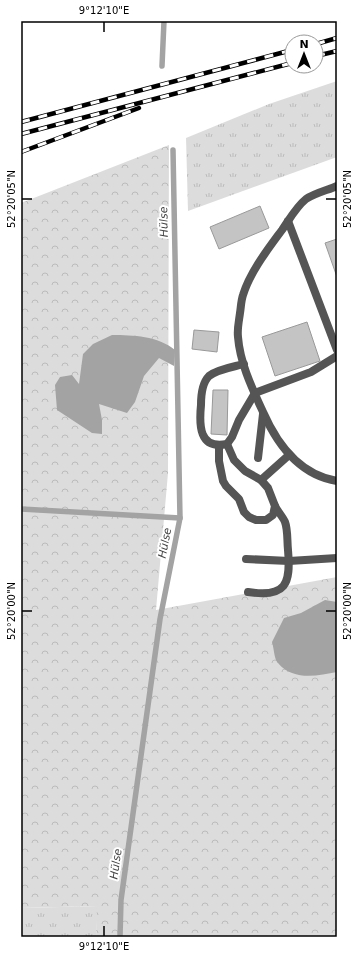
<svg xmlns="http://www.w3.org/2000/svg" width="358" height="958" viewBox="0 0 358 958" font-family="'DejaVu Sans',sans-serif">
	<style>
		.grass { fill: url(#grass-tufts) }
		.forest { fill: url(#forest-crowns) }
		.water { fill: #a3a3a3 }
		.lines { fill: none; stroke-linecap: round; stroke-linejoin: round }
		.stream { stroke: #a3a3a3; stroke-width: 5.5 }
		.building { fill: #c4c4c4; stroke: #999 }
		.service { stroke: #555; stroke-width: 8 }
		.rail-casing { stroke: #000; stroke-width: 4.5 }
		.rail { stroke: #fff; stroke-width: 3; stroke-dasharray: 9; stroke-linecap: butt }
		.ticks { fill: none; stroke: #000; stroke-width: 1.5 }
		.labels { text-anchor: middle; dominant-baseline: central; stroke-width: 4; stroke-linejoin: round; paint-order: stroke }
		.water-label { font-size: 11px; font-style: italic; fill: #444; stroke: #fff }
		.neatline { fill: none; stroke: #000; stroke-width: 1.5 }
		.ticks-label { font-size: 10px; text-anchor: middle; fill: #000 }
	</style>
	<defs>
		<pattern id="grass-tufts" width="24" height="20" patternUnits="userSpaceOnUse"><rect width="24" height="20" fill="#dcdcdc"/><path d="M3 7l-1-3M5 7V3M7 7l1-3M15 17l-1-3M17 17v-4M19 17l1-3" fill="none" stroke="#bbb"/></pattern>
		<pattern id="forest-crowns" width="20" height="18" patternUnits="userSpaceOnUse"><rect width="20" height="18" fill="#dcdcdc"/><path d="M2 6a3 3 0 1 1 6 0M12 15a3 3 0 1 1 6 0" fill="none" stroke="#bbb"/></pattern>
	</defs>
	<rect width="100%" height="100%" fill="#fff"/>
	<g class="grass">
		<polygon points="337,81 337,157 188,211 186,138 269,104"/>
		<polygon points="98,906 96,937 21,937 21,908"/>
	</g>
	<polygon class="forest" points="169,145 168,473 156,610 337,577 337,937 96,937 97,906 21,908 21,203"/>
	<g class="water">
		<path d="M112,335C133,335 158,336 175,350L174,366L159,358L144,376L135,402L127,413L99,404L102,420V434L92,433L57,410L55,385L60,377L72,375L79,384L83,354L93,344Z"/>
		<path d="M325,600L337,602V672C317,676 293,681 278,663C274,659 274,648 272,642L284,618L301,613Z"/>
	</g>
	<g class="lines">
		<g class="stream">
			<polyline points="162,66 164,21"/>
			<polyline points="21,509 180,518"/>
			<polyline points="120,937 121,900 160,619 180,518 173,150"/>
		</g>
	</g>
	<g class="building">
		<polygon points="260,206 269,228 219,249 210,227"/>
		<polygon points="337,239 337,277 325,243"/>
		<polygon points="307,322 320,361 275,376 262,337"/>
		<polygon points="194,330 219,332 217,352 192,349"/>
		<polygon points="213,390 228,390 227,435 211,434"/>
	</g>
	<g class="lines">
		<g class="service">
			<path d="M337,186C328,190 315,193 306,199C296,207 289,220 282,230C268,249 250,272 243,295C241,301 241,307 240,313C239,321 237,329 238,337C240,363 252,388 263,412C277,444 300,475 337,481"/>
			<polyline points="288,221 337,350"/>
			<path d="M244,364C233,367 218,369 209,376C202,383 201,396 201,405C199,425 199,450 227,444L232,437L239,420L255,393L311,372L337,356"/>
			<polyline points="219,445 219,461 223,481 226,486 239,499 244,512 249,517 256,520 266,520 273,515 275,506 268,488 261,480 245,471 234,460 227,444"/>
			<polyline points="258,458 263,414"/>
			<polyline points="261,480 289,455"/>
			<polyline points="246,559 289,561 337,558"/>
			<path d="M248,592C286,598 291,584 288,550C287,541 288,530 285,522C283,517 278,512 275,506"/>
		</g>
		<g class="rail-casing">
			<g id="rail">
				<polyline points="316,44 337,38"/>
				<polyline points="316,56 337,51"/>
				<polyline points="21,122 292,50"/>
				<polyline points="21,134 292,63"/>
				<polyline points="21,152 139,108"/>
			</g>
		</g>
		<use href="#rail" class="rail"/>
	</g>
	<path class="ticks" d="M104,22V32M22,199H32M326,199H336M22,611H32M326,611H336M104,926V936"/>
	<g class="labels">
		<g class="water-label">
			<text transform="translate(164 222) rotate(-91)">Hülse</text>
			<text transform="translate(165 543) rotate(-79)">Hülse</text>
			<text transform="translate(116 864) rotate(-82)">Hülse</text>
		</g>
	</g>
	<rect width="358" height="958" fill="none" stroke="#ffffff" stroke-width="44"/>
	<g transform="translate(304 54)"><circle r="19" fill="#ffffff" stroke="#999999"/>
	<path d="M0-3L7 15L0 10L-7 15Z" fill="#000000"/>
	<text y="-6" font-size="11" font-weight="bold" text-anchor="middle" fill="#000000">N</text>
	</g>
	<rect x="22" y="22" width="314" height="914" class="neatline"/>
	<g class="ticks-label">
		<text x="104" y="14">9°12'10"E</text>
		<text transform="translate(11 199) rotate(-90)" y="4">52°20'05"N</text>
		<text transform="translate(347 199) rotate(-90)" y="4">52°20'05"N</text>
		<text transform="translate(11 611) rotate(-90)" y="4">52°20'00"N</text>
		<text transform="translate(347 611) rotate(-90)" y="4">52°20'00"N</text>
		<text x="104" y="950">9°12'10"E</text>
	</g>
</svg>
